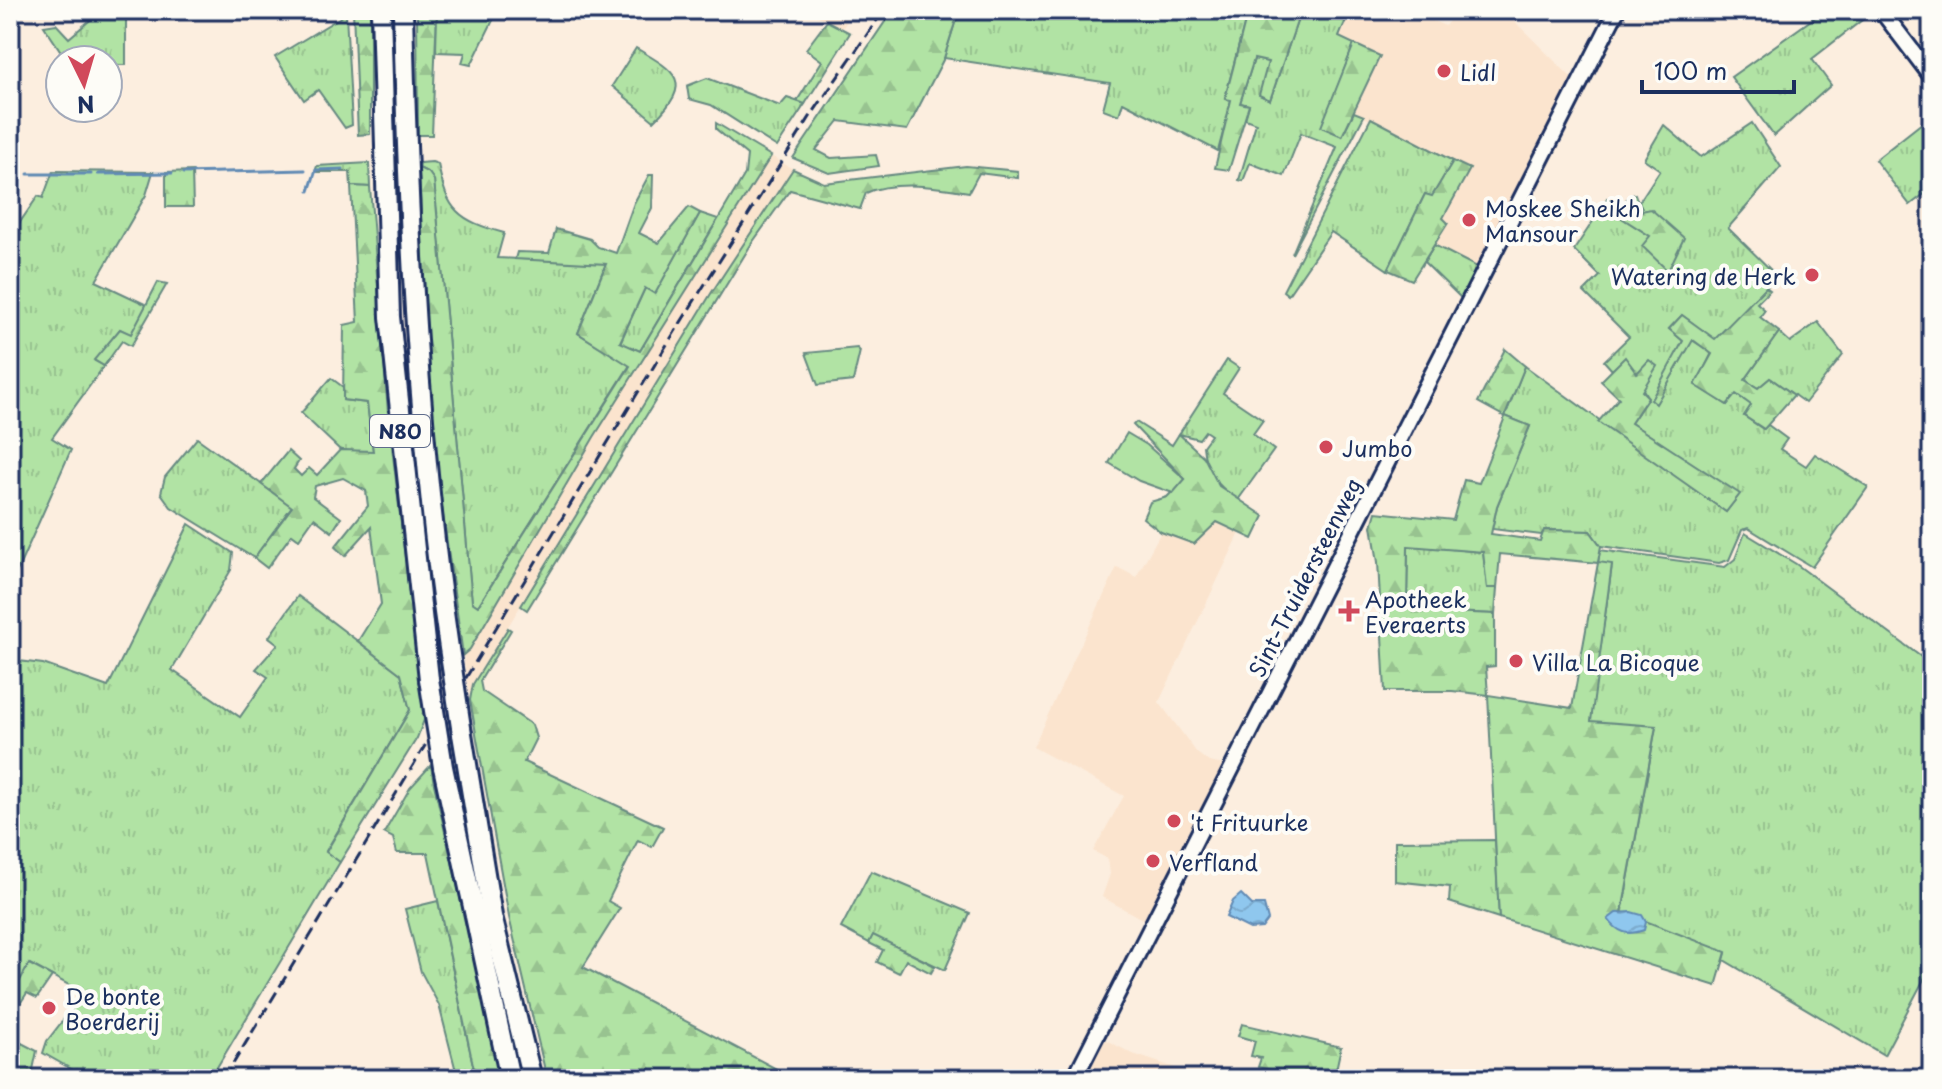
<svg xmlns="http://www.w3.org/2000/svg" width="1942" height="1089" viewBox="0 0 1942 1089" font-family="'Playpen Sans',sans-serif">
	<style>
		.built { fill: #fbe4ce }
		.grass { fill: url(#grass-tufts); stroke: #668981; stroke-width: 2 }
		.forest { fill: url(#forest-firs); stroke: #668981; stroke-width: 2; fill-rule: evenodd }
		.park { fill: #b1e3a4; stroke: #668981; stroke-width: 2 }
		.water { fill: url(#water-waves); stroke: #618ab4; stroke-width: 2 }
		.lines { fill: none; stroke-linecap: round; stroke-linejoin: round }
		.stream { stroke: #618ab4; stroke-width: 3 }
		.secondary-casing { stroke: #1b2f5e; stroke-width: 20 }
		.highway-casing { stroke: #1b2f5e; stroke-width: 24 }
		.secondary { stroke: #fdfcf7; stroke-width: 14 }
		.highway { stroke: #fdfcf7; stroke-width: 18 }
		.rail { stroke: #1b2f5e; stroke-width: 3; stroke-dasharray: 12 6; stroke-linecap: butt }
		.highway-bridge-casing { stroke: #1b2f5e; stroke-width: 24; stroke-linecap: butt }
		.highway-bridge { stroke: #fdfcf7; stroke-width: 18 }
		.poi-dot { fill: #d1495b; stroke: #fdfcf7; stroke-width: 3 }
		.labels { text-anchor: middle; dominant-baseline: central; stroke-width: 8; stroke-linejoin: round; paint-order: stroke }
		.shield { fill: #fdfcf7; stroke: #5f6c8c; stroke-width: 2 }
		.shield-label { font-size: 20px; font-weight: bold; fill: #1b2f5e }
		.poi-label { font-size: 22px; fill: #1b2f5e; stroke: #fdfcf7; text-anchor: start }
		.street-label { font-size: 22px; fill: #1b2f5e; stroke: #fdfcf7 }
	</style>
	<defs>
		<pattern id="grass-tufts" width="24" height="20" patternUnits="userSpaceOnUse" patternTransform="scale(2)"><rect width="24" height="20" fill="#b1e3a4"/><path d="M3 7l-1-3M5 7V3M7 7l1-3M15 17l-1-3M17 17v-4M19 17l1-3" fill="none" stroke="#98c390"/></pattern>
		<pattern id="forest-firs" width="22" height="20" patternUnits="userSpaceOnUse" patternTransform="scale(2)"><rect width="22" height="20" fill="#b1e3a4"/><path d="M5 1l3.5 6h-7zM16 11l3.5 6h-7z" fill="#98c390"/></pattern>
		<pattern id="water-waves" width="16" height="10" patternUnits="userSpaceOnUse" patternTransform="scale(2)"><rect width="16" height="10" fill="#8fc7ee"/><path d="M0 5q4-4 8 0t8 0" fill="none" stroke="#7babce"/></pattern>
	</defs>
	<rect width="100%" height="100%" fill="#fceedf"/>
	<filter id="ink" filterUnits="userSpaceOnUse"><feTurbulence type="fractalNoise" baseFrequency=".0125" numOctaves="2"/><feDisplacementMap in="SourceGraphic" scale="16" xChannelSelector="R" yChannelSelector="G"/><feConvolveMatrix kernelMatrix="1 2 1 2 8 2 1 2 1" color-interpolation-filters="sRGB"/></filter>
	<g filter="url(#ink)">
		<g class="built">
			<polygon points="808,10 854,10 842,29"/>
			<polygon points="1350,10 1409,10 1445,26 1457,10 1503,10 1573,79 1477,267 1434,245 1448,223 1443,218 1469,169 1354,112 1380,56 1339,37"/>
			<polygon points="771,156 793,169 712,292 473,684 470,700 463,655 470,649 594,437"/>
			<polygon points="1217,522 1240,533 1159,702 1197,753 1209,762 1224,765 1144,920 1102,897 1110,874 1108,859 1093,851 1124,796 1033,747 1117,567 1136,577 1161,532 1194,544"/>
			<polygon points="1104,1039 1133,1054 1209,1079 1085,1079"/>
		</g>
		<g class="grass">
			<polygon points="102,10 126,10 126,65 108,65 108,60 62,53 44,26 56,24 69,38"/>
			<polygon points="437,10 498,10 471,65 462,63 465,53 436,52"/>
			<polygon points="959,10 1248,10 1225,98 1232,99 1218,151 1123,102 1119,115 1103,109 1110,83 944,58"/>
			<polygon points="1301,10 1350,10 1339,37 1354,44 1322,127 1342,136 1354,112 1364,116 1292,254 1337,147 1301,133 1284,176 1250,163 1243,181 1239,180 1256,123 1245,119 1249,105 1240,103 1254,59 1269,62 1260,95 1270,100"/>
			<polygon points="1825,10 1871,13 1812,59 1831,85 1774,136 1731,77"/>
			<polygon points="346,14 352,125 345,128 318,90 304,100 275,57"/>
			<path d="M636,48C677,72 694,82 654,121L612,86Z"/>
			<polygon points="707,78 780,106 787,98 805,104 777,147 711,105 689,99 687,86"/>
			<polygon points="1932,115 1932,188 1910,205 1875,160"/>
			<polygon points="1371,118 1453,161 1432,197 1425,194 1388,270 1331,232 1288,295 1283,291"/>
			<polygon points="1752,123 1781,167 1728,228 1777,276 1715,340 1682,315 1669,329 1683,341 1656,403 1692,340 1712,353 1696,385 1727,405 1735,394 1752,405 1744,416 1763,429 1768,425 1787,439 1780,449 1806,466 1815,454 1868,487 1812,567 1748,528 1742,530 1729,560 1719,563 1601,546 1590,531 1545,530 1541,535 1492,529 1497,506 1530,426 1505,416 1525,366 1726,512 1739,495 1631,423 1648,398 1625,358 1612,370 1604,361 1629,337 1584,292 1600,276 1574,250 1603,206 1650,236 1667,270 1639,202 1660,170 1644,159 1664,125 1701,157"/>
			<path d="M432,162L438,164C447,211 458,220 504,233L497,258L606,263L578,333L630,365L478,606L472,603L434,181L429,173L419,168L420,163Z"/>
			<polygon points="369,163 370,187 351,186 350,172 315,172 317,166"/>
			<polygon points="53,171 153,172 146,195 96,281 147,305 131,335 120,329 95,361 104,366 52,438 71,450 10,587 10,241 21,234 16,228 38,196 43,198"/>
			<polygon points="700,213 718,219 640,351 620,343 645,288 655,293"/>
			<polygon points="1434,245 1477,267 1461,298 1424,262"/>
			<polygon points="1818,322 1843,355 1805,403 1770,378 1758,388 1745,380 1779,332 1790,342"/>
			<path d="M1227,360L1239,368L1223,393L1263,420L1253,434L1274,450L1238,500C1218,487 1205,471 1203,446L1211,435L1205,431L1199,439L1179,434Z"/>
			<polygon points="331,378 343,387 343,400 367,403 373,452 340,450 301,413"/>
			<polygon points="197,438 292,506 254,558 171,507 161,493 165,477"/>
			<polygon points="189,524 233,553 231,570 172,670 240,717 268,677 256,669 278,644 269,637 298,596 401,674 410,710 326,851 340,862 210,1079 89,1079 43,1053 47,1041 84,993 30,964 10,999 10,962 14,956 10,954 10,660 43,664 108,687"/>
			<polygon points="1745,533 1796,564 1932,665 1932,964 1884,1055 1724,960 1726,953 1622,913 1656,727 1590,722 1612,565 1598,563 1600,550 1725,567 1735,559"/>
			<polygon points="1408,545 1483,552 1487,588 1497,588 1495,614 1426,611 1407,603"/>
			<polygon points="1495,840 1499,918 1449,902 1450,887 1395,881 1395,841"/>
			<polygon points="871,871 970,913 945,970 873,936 869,943 841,928"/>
			<polygon points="438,901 476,1079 458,1079 439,1005 421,972 405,909"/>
			<polygon points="10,1037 37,1051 31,1079 10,1079"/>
		</g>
		<g class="forest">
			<polygon points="353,10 370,10 370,134 358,135"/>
			<polygon points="417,10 437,10 432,135 418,135"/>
			<polygon points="893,10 908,14 912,10 959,10 944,58 907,130 839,121 816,150 831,158 876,155 879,166 829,173 793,158"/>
			<polygon points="1248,10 1301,10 1270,100 1259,95 1268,62 1254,59 1240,103 1249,105 1229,170 1215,168 1231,100 1225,99"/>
			<polygon points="827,21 850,33 805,104 797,101 822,61 806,49"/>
			<polygon points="1354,44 1380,56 1342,136 1321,127"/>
			<polygon points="716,123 771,156 594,437 470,649 463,655 431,431 419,168 429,173 434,180 472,602 478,606 630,366 578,333 606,264 515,259 517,252 549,253 556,229 590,239 598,247 616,253 634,203 649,175 653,175 652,208 639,233 659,243 689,207 700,213 655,294 645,288 620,342 640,351 745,174 747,155 716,129"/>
			<polygon points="1453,161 1470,169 1443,218 1448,223 1412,280 1388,270 1425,194 1432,196"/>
			<path d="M966,166L1018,171V178L979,173L969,192C939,187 895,180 866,193L860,209L790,190L752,243L527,610L521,606L712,292L793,169L824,183Z"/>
			<polygon points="192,171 193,207 166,207 166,172"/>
			<polygon points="351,186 370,187 388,412 424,720 417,738 340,862 326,852 410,710 401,674 358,641 381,604 371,527 345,556 335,547 368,506 366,491 343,478 315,486 313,497 341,518 332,532 314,518 299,539 292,534 267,568 254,558 292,507 261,484 288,451 299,461 294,469 301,476 309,468 317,475 340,450 373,451 367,403 343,400 344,325 358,322"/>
			<polygon points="1635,194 1641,211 1651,209 1684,238 1668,271 1642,246 1650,236 1603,206 1607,198 1623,205 1629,196"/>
			<polygon points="158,282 167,284 131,346 122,341 104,366 94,360 120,329 131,334"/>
			<polygon points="1766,287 1770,290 1757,303 1765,310 1760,317 1779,332 1745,380 1758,388 1770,378 1794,395 1764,429 1744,416 1751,405 1736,394 1727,405 1695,385 1712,354 1693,340 1656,404 1651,400 1683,341 1669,329 1682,315 1715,339"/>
			<path d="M1505,349L1525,366L1505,416L1530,426L1497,506L1491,534L1540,541L1544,530L1590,531L1601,546L1598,562L1612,564L1591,721L1656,726L1622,912L1726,952L1716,986L1499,918L1488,695L1452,691H1385L1378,562L1372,526L1376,512L1453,520L1464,480L1479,483L1505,417L1478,402ZM1408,546L1483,552L1487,588H1497L1500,554L1598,563L1572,708L1488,695L1486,667L1495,666V614L1426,611L1407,603Z"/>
			<polygon points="1625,357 1637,373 1649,360 1657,366 1642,391 1648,397 1631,423 1740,494 1726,512 1598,422 1619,398 1601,381"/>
			<polygon points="1136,422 1172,445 1179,434 1204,457 1219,486 1264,516 1253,539 1217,522 1194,544 1161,532 1143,518 1150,502 1167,497 1185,479 1133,425"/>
			<polygon points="508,628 511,630 480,681 482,691 532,725 536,738 524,762 663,827 652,847 638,840 608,901 620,908 583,967 786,1074 783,1079 736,1073 720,1079 547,1079 509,917 470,700 473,684"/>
			<polygon points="431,765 434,784 502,1079 476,1079 428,853 397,853 393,838 384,833 410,788"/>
			<polygon points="873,935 935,966 931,973 906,960 899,973 877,962 883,950 869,943"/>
			<polygon points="29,964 52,976 37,998 27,993 10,1019 10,999"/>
			<polygon points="1242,1024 1341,1047 1334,1079 1308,1079 1258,1067 1261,1058 1251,1056 1255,1041 1238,1036"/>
		</g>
		<g class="park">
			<polygon points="857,348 860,351 853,381 818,385 806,353"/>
			<polygon points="1127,433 1147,445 1185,479 1173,493 1139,481 1109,463"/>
		</g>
		<g class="water">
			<polygon points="1241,894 1252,905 1264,905 1268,920 1262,928 1250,929 1226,917 1233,901"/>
			<path d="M1631,912L1642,915L1646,922L1644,930C1628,936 1618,933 1608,919L1616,913Z"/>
		</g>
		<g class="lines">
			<g class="stream">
				<polyline points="183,173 305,170"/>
				<polyline points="28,174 91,174"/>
				<polyline points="98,174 172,173"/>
				<polyline points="309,191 316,170 343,169"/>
			</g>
			<g class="secondary-casing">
				<g id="secondary">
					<polyline points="1881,10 1932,77"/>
					<polyline points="1074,1079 1617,10"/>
				</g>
			</g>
			<g class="highway-casing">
				<g id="highway">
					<polyline points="381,10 390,317 429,679"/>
					<path d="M403,10C408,224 418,436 449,648"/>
					<polyline points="462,734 492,916 532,1079"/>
					<polyline points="443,767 510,1079"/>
				</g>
			</g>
			<use href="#secondary" class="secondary"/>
			<use href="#highway" class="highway"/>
			<polyline class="rail" points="224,1079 666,346 810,117 884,10"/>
			<g class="highway-bridge-casing">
				<g id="highway-bridge">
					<polyline points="449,648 462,734"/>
					<polyline points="429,679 443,767"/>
				</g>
			</g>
			<use href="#highway-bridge" class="highway-bridge"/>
		</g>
	</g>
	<g class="poi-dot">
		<circle cx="1444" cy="71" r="8"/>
		<circle cx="1469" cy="220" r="8"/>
		<circle cx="1812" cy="275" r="8"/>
		<circle cx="1326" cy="447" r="8"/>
		<path d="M1345 599h8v8h8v8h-8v8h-8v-8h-8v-8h8z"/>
		<circle cx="1516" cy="661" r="8"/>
		<circle cx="1174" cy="821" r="8"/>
		<circle cx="1153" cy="861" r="8"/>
		<circle cx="49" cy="1008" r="8"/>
	</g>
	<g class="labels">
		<rect class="shield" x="370" y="415" width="60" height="32" rx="6"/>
		<g class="shield-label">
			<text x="400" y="431">N80</text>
		</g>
		<g class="poi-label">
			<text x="1460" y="71">Lidl</text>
			<text x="1485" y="207">Moskee Sheikh<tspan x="1485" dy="25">Mansour</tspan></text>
			<text x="1796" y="275" text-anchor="end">Watering de Herk</text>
			<text x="1342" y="447">Jumbo</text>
			<text x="1365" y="598">Apotheek<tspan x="1365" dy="25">Everaerts</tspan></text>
			<text x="1532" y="661">Villa La Bicoque</text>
			<text x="1190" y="821">'t Frituurke</text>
			<text x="1169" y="861">Verfland</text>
			<text x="65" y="995">De bonte<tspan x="65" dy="25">Boerderij</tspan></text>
		</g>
		<g class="street-label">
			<text transform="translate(1304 577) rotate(-63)">Sint-Truidersteenweg</text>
		</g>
	</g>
	<rect width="1942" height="1089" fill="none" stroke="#fdfcf7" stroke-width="40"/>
	<rect x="20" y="20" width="1902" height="1049" fill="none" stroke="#1b2f5e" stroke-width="3" filter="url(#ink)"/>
	<g transform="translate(84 84) rotate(175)"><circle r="38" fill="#fdfcf7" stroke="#a3aaba" stroke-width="2"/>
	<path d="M0-6L14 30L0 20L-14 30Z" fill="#d1495b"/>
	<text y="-12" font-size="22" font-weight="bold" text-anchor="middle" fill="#1b2f5e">N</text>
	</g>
	<path d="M1642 80v12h152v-12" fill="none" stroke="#1b2f5e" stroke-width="4"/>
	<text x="1654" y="80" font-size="24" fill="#1b2f5e" stroke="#fdfcf7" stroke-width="6" paint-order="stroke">100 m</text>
</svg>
